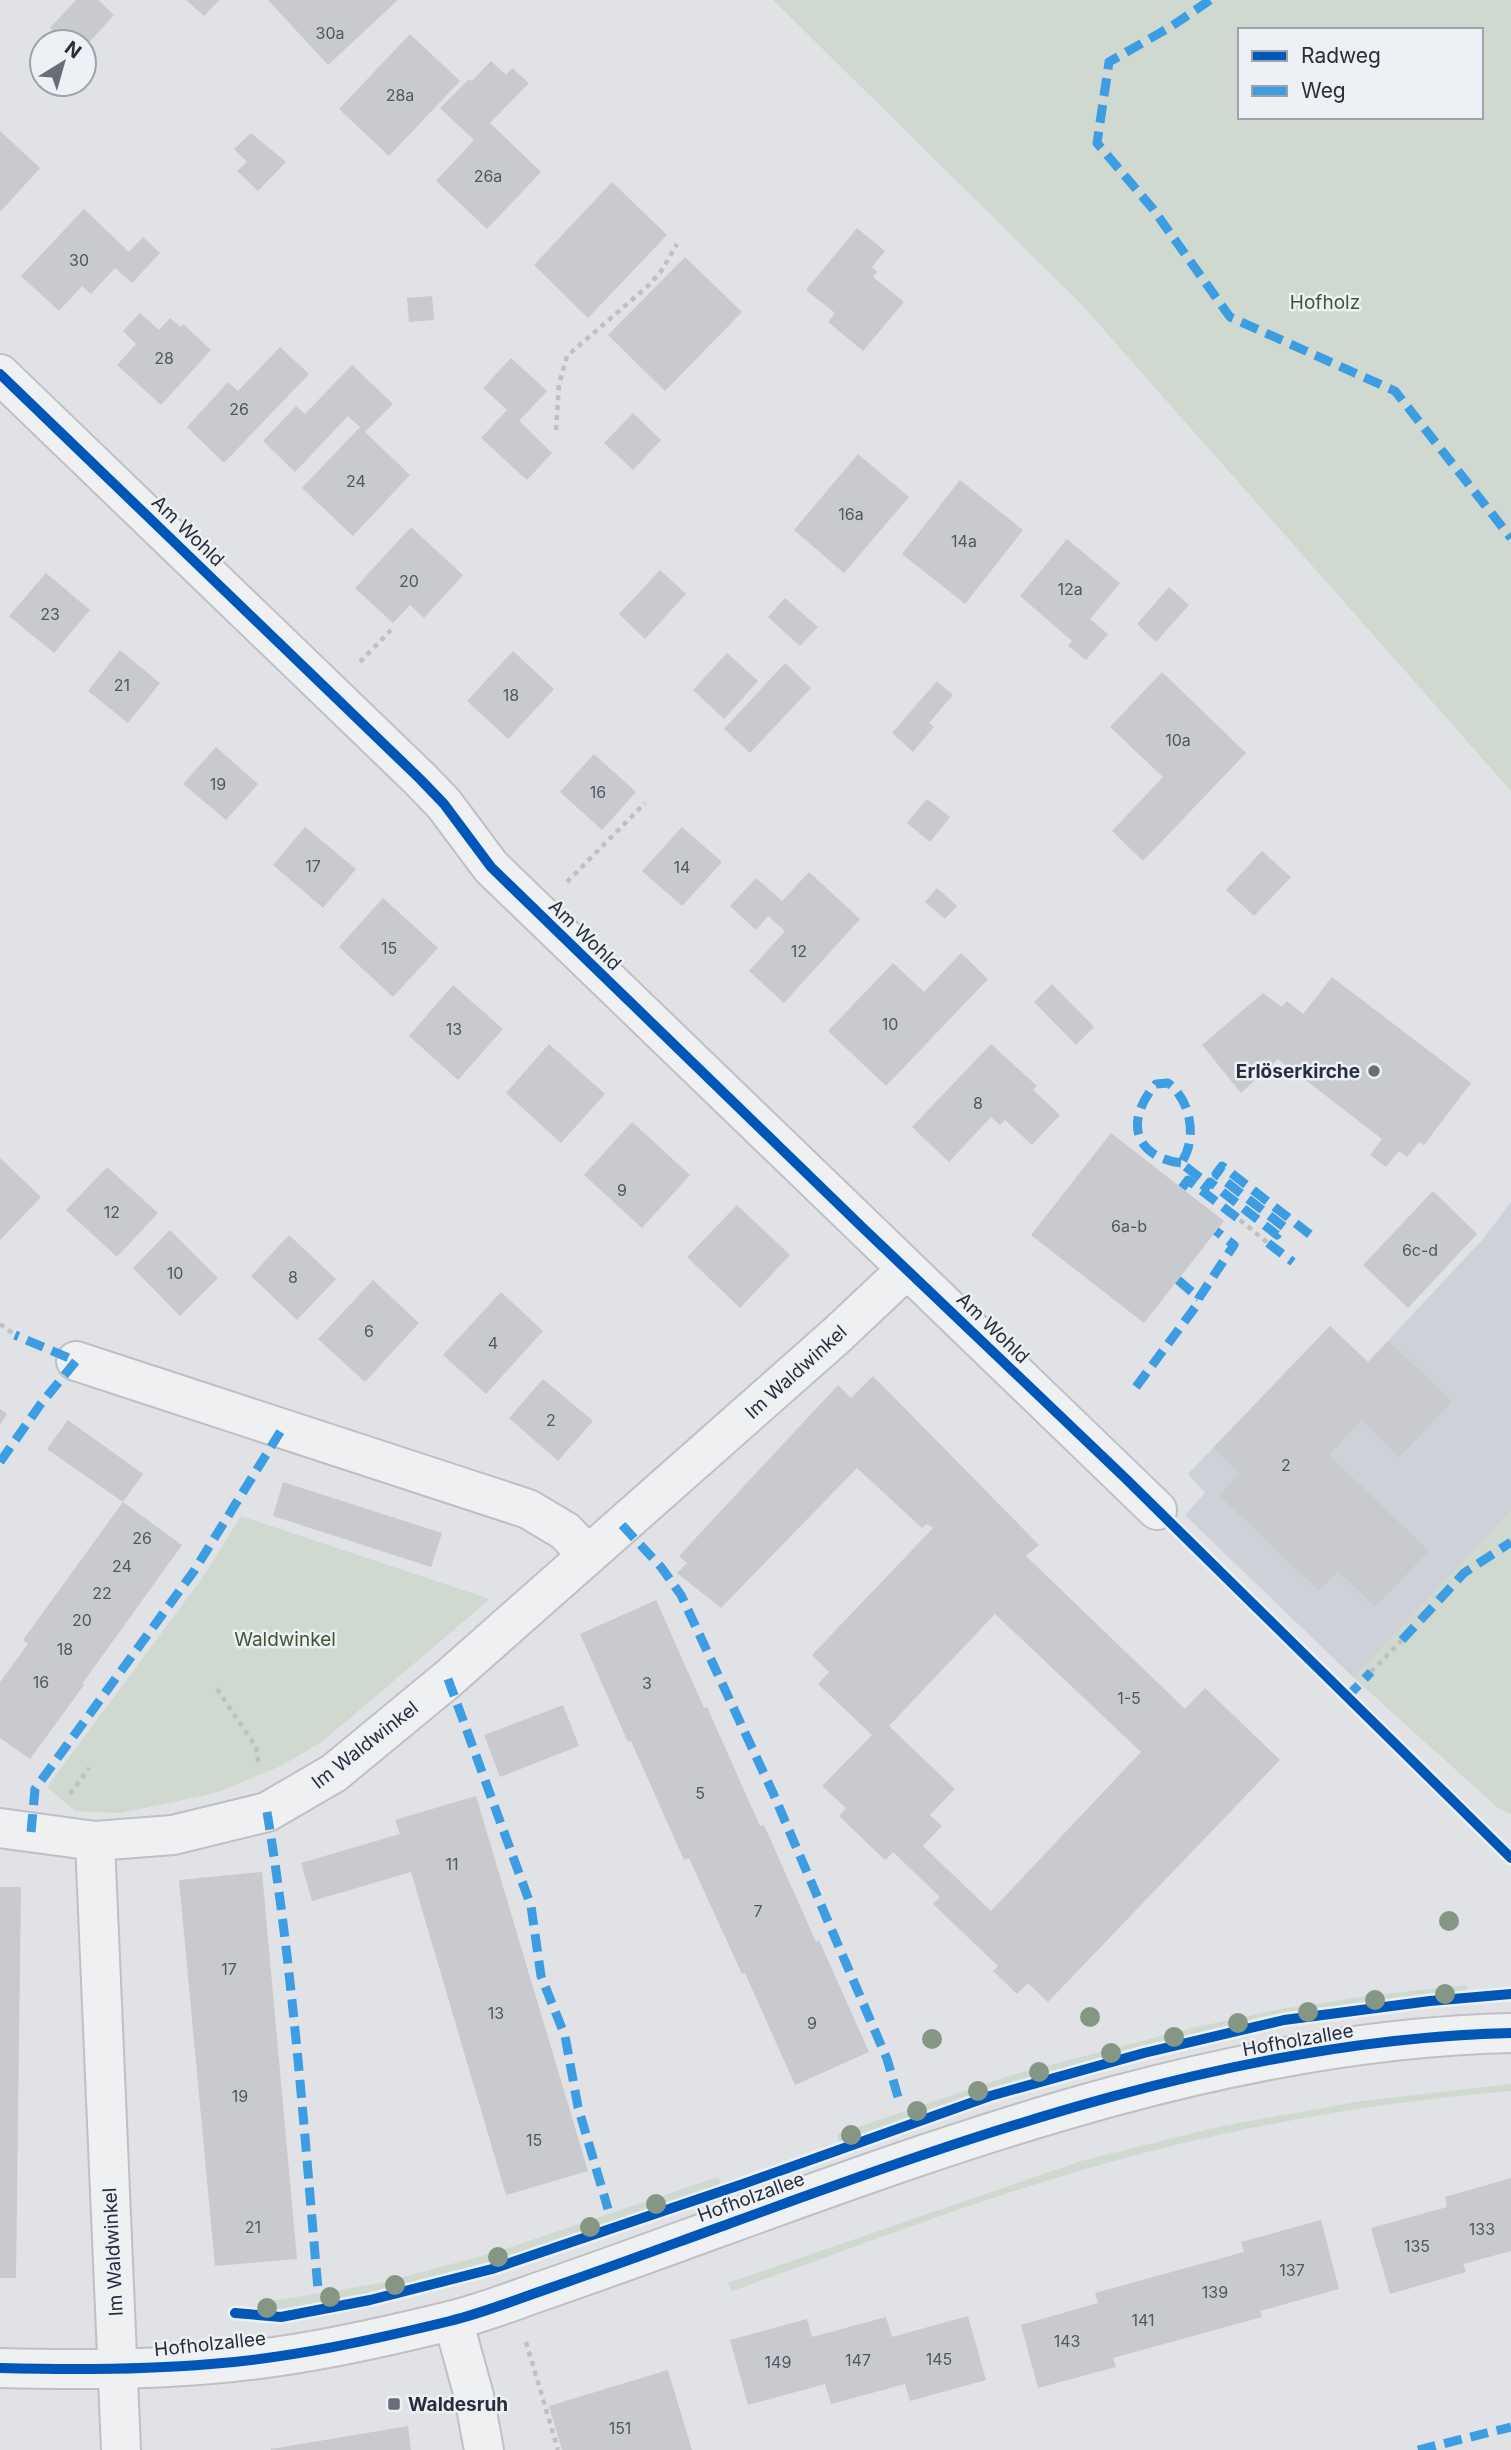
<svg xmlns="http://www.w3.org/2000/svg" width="1511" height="2450" viewBox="0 0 1511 2450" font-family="Inter,sans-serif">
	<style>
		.built { fill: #ced1d8 }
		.green { fill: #d0d9d0; fill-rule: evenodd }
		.building { fill: #c8cacd; fill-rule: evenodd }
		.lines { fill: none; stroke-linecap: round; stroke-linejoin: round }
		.minor-casing { stroke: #bec0c3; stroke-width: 42 }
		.path { stroke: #bec0c5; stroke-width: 4.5; stroke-dasharray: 5 5; stroke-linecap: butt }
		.minor { stroke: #eff0f1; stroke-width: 38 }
		.quiet { stroke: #3d9de3; stroke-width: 9; stroke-dasharray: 18 9; stroke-linecap: butt }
		.cycleway-casing { stroke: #edf0f5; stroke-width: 15 }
		.cycleway { stroke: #0057b8; stroke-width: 10 }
		.tree { fill: #859684 }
		.poi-dot { fill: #686e78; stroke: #edf0f5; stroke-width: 2.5 }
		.labels { text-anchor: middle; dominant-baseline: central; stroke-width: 5; stroke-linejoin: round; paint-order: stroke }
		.number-label { font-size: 16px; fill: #505662 }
		.park-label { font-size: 19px; fill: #3b5835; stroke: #edf0f5 }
		.street-label { font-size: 19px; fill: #272f3d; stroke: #edf0f5 }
		.poi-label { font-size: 19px; font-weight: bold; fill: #272f3d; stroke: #edf0f5; text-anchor: end }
	</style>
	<rect width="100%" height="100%" fill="#e0e2e5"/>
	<polygon class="built" points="1511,1202 1511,1511 1354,1678 1185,1515 1205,1493 1188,1474 1330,1326 1368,1362 1483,1239"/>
	<g class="green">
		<path d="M773,0H1511V791L1081,304ZM1240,30H1481V117H1240Z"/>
		<polygon points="1511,1511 1511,1814 1498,1808 1354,1678"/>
		<polygon points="241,1516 490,1599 323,1741 281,1766 215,1793 121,1813 75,1811 47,1787 203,1577"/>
		<polygon points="1467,1985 1467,1996 1375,2003 1194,2036 1014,2083 839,2143 837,2134 1012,2075 1192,2028 1282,2009 1374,1995"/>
		<path d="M1511,2084V2091C1367,2103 1222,2129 1083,2170C964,2204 849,2250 732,2291L728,2283L1081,2161L1222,2126L1362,2101Z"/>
		<polygon points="718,2177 721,2185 500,2263 382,2292 260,2312 260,2303 381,2283 496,2252"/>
	</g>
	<g class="building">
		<polygon points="76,0 98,0 114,15 84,48 84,42 66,42 50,28"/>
		<polygon points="186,0 219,0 204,16"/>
		<polygon points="268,0 398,0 328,65"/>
		<polygon points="410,34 460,81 389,156 339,109"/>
		<polygon points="491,61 506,75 512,68 529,83 490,123 541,172 487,229 436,181 474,140 440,108 469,79 472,81"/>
		<polygon points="0,131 40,168 0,212"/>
		<polygon points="251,133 286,162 258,191 237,171 247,162 234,149"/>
		<polygon points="612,182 667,235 588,318 534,265"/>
		<polygon points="84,209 129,252 143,237 160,253 132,283 115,268 91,294 82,286 59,311 21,276"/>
		<polygon points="857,228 885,251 872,267 877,272 873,277 904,302 863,351 828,322 835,313 806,290"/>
		<polygon points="685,257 742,312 665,391 608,335"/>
		<polygon points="432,296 434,320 409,322 407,298"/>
		<polygon points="140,313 159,330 170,318 181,327 183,324 211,350 161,405 117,365 136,344 123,331"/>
		<polygon points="280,347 309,374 224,463 187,427 228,382 238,391"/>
		<polygon points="511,358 547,391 519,421 552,453 527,480 481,438 507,410 483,388"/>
		<polygon points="352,365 393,404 365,432 410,475 353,536 302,488 360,427 348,416 295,472 263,441 296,406 305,414"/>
		<polygon points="633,413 661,440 633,470 604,443"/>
		<polygon points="858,454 909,497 844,573 794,530"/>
		<polygon points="960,480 1023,530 965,604 902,554"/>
		<polygon points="411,527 463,575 424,618 410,605 393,623 355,588"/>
		<polygon points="1067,539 1120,583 1090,619 1108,634 1086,660 1068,646 1072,641 1020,596"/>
		<polygon points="660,570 686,594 645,639 619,614"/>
		<polygon points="46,573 90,610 54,653 9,616"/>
		<polygon points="1169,587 1189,605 1156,642 1137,624"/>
		<polygon points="785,598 818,627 800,646 768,617"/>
		<polygon points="120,650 160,683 128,723 88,691"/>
		<polygon points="513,651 554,689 508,739 467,701"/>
		<polygon points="727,653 758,681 724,719 693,690"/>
		<polygon points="785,663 811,688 750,753 724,729"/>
		<polygon points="1162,672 1246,753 1143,861 1112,831 1163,777 1110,727"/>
		<polygon points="937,681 953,695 929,723 934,727 913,752 892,733"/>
		<polygon points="216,747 258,784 226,820 183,784"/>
		<polygon points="594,754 636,792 602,830 560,792"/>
		<polygon points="927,799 950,817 930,842 907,823"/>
		<polygon points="305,827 356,869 323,908 273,865"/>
		<polygon points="682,827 722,862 682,906 642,871"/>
		<polygon points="1262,851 1291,877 1254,916 1226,890"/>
		<polygon points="809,872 860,919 784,1003 749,971 785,931 768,916 756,930 730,906 756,878 782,901"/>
		<polygon points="937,888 957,906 945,919 925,902"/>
		<polygon points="383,898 438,948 393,997 339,947"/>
		<polygon points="961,953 988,979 886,1086 828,1031 893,963 924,992"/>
		<polygon points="1332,977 1471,1083 1424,1145 1419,1142 1407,1157 1399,1151 1386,1167 1370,1155 1382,1139 1278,1059 1241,1093 1202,1045 1263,993 1282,1007 1287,1001 1303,1014"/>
		<polygon points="1052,984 1094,1027 1076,1045 1034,1002"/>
		<polygon points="453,985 503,1029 458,1080 409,1036"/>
		<polygon points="549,1044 605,1094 561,1143 506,1093"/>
		<polygon points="991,1044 1037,1086 1033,1090 1060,1115 1032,1145 1005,1120 1000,1125 991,1117 949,1162 912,1127"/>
		<polygon points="632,1122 690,1175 642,1228 584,1175"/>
		<polygon points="1111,1133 1224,1221 1144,1323 1031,1235"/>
		<polygon points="0,1158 41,1197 0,1240"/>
		<polygon points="107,1167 158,1213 117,1257 66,1210"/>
		<polygon points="1433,1191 1477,1234 1408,1308 1363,1265"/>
		<polygon points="737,1205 790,1255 740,1308 687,1257"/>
		<polygon points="170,1230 218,1278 180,1316 133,1268"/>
		<polygon points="289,1235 336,1279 297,1320 251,1276"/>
		<polygon points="373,1280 419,1323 365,1382 318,1339"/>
		<polygon points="501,1292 543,1331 486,1394 443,1355"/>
		<polygon points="1330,1326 1368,1362 1389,1341 1452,1402 1399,1457 1362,1420 1329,1455 1429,1551 1375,1607 1338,1571 1319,1591 1219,1495 1240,1473 1214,1447"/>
		<path d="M873,1376L1039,1545L1026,1556L1185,1709L1205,1688L1280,1760L1048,2002L1028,1983L1017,1994L993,1971L998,1966L933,1904L940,1897L893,1852L885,1860L839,1816L846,1808L822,1786L872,1735L818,1684L829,1672L812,1655L933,1528L927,1524L922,1528L857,1468L721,1608L677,1573L687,1563L679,1556L838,1385L851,1398ZM995,1614L1141,1752L991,1911L923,1846L942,1826L930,1815L955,1789L889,1726Z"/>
		<polygon points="543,1379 593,1421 558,1461 509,1418"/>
		<polygon points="0,1409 7,1414 0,1425"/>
		<polygon points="68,1420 143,1474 123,1502 47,1449"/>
		<polygon points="283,1482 442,1533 431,1567 273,1516"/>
		<polygon points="123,1502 182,1545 82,1684 84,1685 30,1759 0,1738 0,1682 28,1644 23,1640"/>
		<polygon points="656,1600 704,1708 707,1707 760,1826 764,1825 816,1942 819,1940 869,2052 795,2085 745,1973 742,1974 689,1858 684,1860 631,1741 628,1742 580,1634"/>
		<polygon points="563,1705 579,1746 500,1777 484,1735"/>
		<polygon points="476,1796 588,2171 506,2195 411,1872 312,1901 301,1863 400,1834 395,1820"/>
		<polygon points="262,1872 297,2259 215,2266 179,1880"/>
		<polygon points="0,1887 21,1887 16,2278 0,2278"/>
		<polygon points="1511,2178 1511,2251 1463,2264 1466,2272 1390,2294 1371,2228 1447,2207 1445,2197"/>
		<polygon points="1321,2220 1339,2289 1260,2311 1262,2317 1113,2358 1116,2367 1038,2388 1021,2325 1098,2303 1095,2293 1244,2252 1241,2242"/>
		<polygon points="968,2316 986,2380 910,2401 905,2384 831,2404 825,2384 748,2405 730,2340 807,2319 812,2337 886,2317 892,2337"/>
		<polygon points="668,2370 692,2450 562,2450 549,2406"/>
		<polygon points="408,2426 411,2450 271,2450 271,2449"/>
	</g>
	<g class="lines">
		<g class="minor-casing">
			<g id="minor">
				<polyline points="0,374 420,779 444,804 491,867 1157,1510"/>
				<polyline points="76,1361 528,1509 565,1531 588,1555"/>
				<polyline points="0,1828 95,1841 173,1835 267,1812 334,1773 448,1679 837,1335 906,1270"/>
				<polyline points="95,1841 121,2450"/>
				<polyline points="453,2320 474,2396 484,2450"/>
				<path d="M0,2368C71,2370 141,2370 211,2364C291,2358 372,2340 450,2321C483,2313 515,2300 547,2289C608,2268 670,2245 731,2223C980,2132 1243,2039 1511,2033"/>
			</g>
		</g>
		<g class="path">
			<polyline points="556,430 559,384 567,356 648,286 662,270 677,244"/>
			<polyline points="360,662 391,630"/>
			<polyline points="567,882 645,803"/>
			<polyline points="1240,1220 1268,1243"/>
			<polyline points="0,1324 15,1335"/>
			<polyline points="1371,1672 1402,1640"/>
			<polyline points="217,1689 256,1747 259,1766"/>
			<polyline points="70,1794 89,1768"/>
			<polyline points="526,2342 558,2450"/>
		</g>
		<use href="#minor" class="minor"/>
		<g class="quiet">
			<polyline points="1210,0 1172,26 1109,62 1097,143 1153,209 1230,317 1395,391 1511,538"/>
			<path d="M1181,1163C1131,1156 1126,1118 1156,1084L1168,1083C1191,1100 1198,1139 1181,1163L1208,1184"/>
			<polyline points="1182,1188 1188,1180 1240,1220"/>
			<polyline points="1203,1191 1210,1182 1277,1235 1284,1227 1216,1174 1222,1166 1312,1236"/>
			<polyline points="1268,1243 1293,1262"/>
			<polyline points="1178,1280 1199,1298"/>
			<polyline points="1136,1387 1196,1306 1199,1298 1234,1245 1216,1231"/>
			<polyline points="0,1462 40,1405 76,1361 15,1335"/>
			<polyline points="622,1525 661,1567 681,1595 773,1793 887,2059 900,2104"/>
			<polyline points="1402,1640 1464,1573 1511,1542"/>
			<polyline points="448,1679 531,1906 541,1976 565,2036 578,2107 608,2209"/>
			<polyline points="1346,1698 1371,1672"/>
			<path d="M267,1812C293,1970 304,2129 318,2289"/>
			<polyline points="31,1832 35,1789 194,1571 282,1429"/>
			<polyline points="1418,2450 1511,2427"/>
		</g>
		<g class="cycleway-casing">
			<g id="cycleway">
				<polyline points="0,374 420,779 444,804 491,867 863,1228 1123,1476 1511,1858"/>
				<polyline points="235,2313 281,2317 370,2300 492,2269 743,2184 990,2096 1144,2053 1284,2020 1430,2001 1511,1994"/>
				<path d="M0,2368C71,2370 141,2370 211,2364C291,2358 372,2340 450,2321C483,2313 515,2300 547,2289C608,2268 670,2245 731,2223C980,2132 1243,2039 1511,2033"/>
			</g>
		</g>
		<use href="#cycleway" class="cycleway"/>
	</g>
	<g class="tree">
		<circle cx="1449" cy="1921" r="10"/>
		<circle cx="1445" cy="1994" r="10"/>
		<circle cx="1375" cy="2000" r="10"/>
		<circle cx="1308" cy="2012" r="10"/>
		<circle cx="1090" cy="2017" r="10"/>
		<circle cx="1238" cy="2023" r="10"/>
		<circle cx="1174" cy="2037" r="10"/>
		<circle cx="932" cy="2039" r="10"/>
		<circle cx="1111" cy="2053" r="10"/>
		<circle cx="1039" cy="2072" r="10"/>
		<circle cx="978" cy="2091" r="10"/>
		<circle cx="917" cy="2111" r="10"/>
		<circle cx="851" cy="2135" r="10"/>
		<circle cx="656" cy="2204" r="10"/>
		<circle cx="590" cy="2227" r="10"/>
		<circle cx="498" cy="2257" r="10"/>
		<circle cx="395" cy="2285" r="10"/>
		<circle cx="330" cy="2297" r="10"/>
		<circle cx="267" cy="2308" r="10"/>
	</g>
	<g class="poi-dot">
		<circle cx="1374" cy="1071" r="7"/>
		<rect x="387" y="2397" width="14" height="14" rx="3.5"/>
	</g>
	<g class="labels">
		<g class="number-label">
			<text x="330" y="33">30a</text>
			<text x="400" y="95">28a</text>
			<text x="488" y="176">26a</text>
			<text x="79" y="260">30</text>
			<text x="164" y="358">28</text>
			<text x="239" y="409">26</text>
			<text x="356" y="481">24</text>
			<text x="851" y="514">16a</text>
			<text x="964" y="541">14a</text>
			<text x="409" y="581">20</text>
			<text x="1070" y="589">12a</text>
			<text x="50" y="614">23</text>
			<text x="122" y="685">21</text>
			<text x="511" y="695">18</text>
			<text x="1178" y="740">10a</text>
			<text x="218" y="784">19</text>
			<text x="598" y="792">16</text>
			<text x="313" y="866">17</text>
			<text x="682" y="867">14</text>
			<text x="389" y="948">15</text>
			<text x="799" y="951">12</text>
			<text x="890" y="1024">10</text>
			<text x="454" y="1029">13</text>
			<text x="978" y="1103">8</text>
			<text x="622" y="1190">9</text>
			<text x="112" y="1212">12</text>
			<text x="1129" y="1226">6a-b</text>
			<text x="1420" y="1250">6c-d</text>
			<text x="175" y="1273">10</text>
			<text x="293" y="1277">8</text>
			<text x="369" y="1331">6</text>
			<text x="493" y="1343">4</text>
			<text x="551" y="1420">2</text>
			<text x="1286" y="1465">2</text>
			<text x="142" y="1538">26</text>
			<text x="122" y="1566">24</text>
			<text x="102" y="1593">22</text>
			<text x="82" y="1620">20</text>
			<text x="65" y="1649">18</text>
			<text x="41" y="1682">16</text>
			<text x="647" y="1683">3</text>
			<text x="1129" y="1698">1-5</text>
			<text x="700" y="1793">5</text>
			<text x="452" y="1864">11</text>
			<text x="758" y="1911">7</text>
			<text x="229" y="1969">17</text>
			<text x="496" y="2013">13</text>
			<text x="812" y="2023">9</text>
			<text x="240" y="2096">19</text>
			<text x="534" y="2140">15</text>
			<text x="253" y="2227">21</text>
			<text x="1482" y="2229">133</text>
			<text x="1417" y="2246">135</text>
			<text x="1292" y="2270">137</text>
			<text x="1215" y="2292">139</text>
			<text x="1143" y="2320">141</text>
			<text x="1067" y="2341">143</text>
			<text x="939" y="2359">145</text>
			<text x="858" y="2360">147</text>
			<text x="778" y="2362">149</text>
			<text x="620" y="2428">151</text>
		</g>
		<g class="park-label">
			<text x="1325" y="302">Hofholz</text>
			<text x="285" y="1639">Waldwinkel</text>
		</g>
		<g class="street-label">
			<text transform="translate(188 531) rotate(44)">Am Wohld</text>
			<text transform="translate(585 935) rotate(44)">Am Wohld</text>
			<text transform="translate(993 1328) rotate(44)">Am Wohld</text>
			<text transform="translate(796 1372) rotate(-42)">Im Waldwinkel</text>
			<text transform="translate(365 1745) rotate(-38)">Im Waldwinkel</text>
			<text transform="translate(1298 2040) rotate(-10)">Hofholzallee</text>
			<text transform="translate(751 2197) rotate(-20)">Hofholzallee</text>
			<text transform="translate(113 2252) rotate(-93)">Im Waldwinkel</text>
			<text transform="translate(210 2344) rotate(-6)">Hofholzallee</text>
		</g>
		<g class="poi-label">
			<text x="1360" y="1071">Erlöserkirche</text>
			<text x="408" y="2404" text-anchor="start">Waldesruh</text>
		</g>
	</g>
	<rect x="1238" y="28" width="245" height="91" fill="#edf0f5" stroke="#9ea3ab" stroke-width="2"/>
	<rect x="1252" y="51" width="35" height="10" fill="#0057b8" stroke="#9ea3ab" stroke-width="2"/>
	<text x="1301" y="63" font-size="21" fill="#272f3d">Radweg</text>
	<rect x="1252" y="86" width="35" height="10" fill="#3d9de3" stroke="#9ea3ab" stroke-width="2"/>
	<text x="1301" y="98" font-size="21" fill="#272f3d">Weg</text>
	<g transform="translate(63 63) rotate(37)"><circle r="33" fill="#edf0f5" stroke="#9ea3ab" stroke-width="2"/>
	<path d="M0-5L12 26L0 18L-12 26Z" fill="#686e78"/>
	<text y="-10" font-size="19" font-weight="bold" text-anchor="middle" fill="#272f3d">N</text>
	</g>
</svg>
